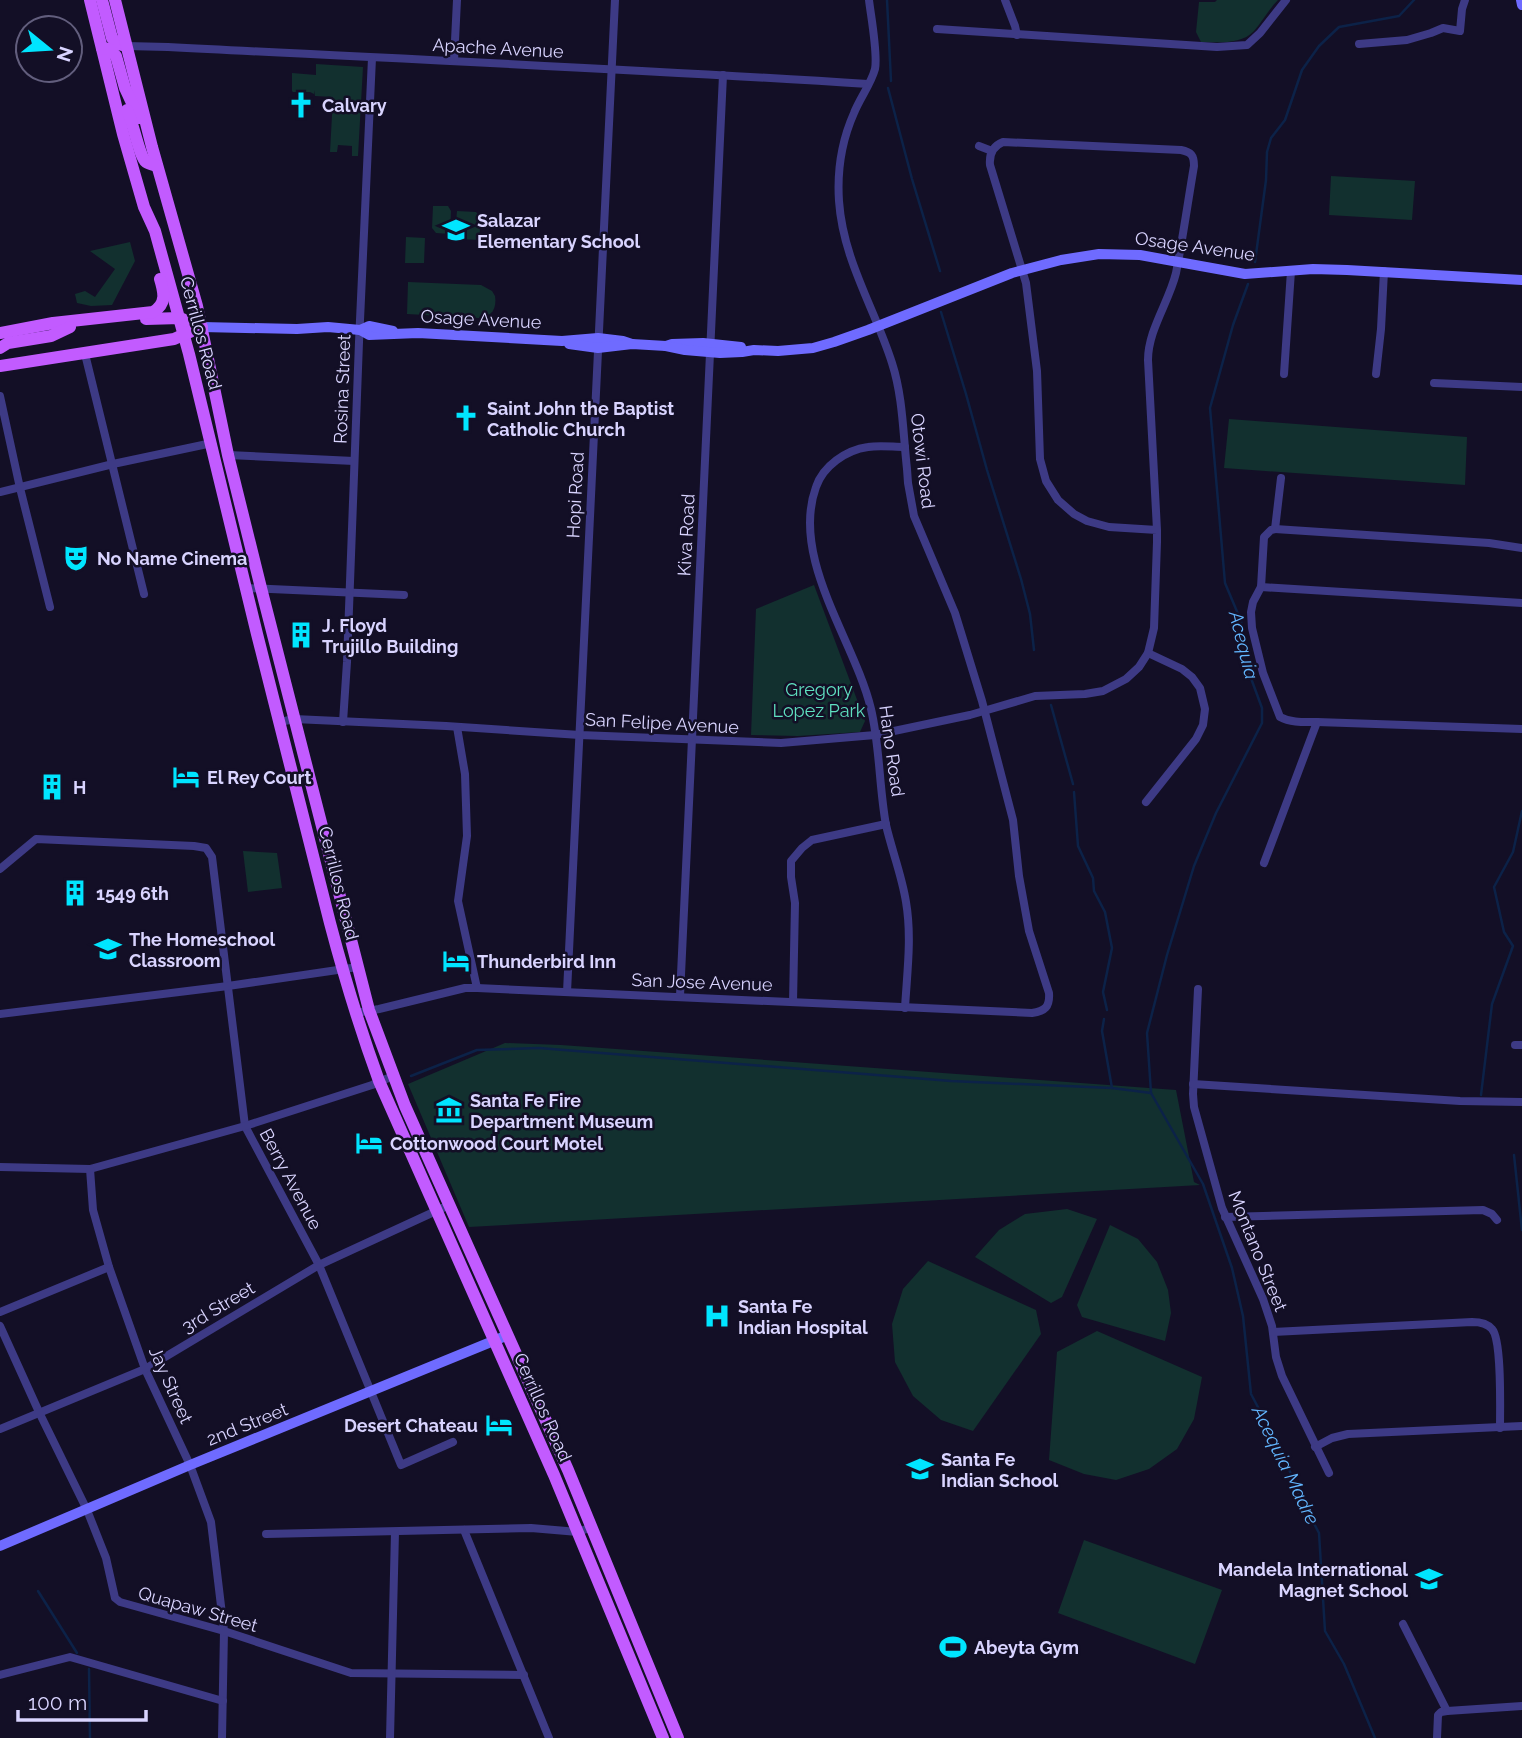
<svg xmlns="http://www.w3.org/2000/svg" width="1522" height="1738" viewBox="0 0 1522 1738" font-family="Raleway,sans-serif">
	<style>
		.green { fill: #12302f }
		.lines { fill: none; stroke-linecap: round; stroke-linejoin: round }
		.stream { stroke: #0c2248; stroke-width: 2.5 }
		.street { stroke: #3d3a85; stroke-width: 8 }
		.secondary { stroke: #6f6bff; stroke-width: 10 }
		.primary { stroke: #c25bff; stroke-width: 12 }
		.labels { text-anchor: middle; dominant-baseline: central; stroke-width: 5; stroke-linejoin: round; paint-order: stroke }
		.street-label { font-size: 18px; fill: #d9d4ff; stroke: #130f26 }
		.poi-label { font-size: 18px; font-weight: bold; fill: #d9d4ff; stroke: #130f26; text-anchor: start }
		.park-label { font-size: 18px; fill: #5fe0c0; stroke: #130f26 }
		.water-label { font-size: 19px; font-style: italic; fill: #62b6ff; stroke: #130f26 }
	</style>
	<rect width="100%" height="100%" fill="#130f26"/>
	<g class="green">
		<path d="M1217,0H1278C1269,9 1263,21 1254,31C1241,45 1218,42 1201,42L1196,32L1199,2H1215Z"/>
		<polygon points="316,64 363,67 358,156 352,156 352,146 338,145 337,152 330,152 333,97 315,96 314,90 314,94 310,92 293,92 292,91 292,73 316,75"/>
		<polygon points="1331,176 1415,181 1412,220 1329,215"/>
		<polygon points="433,206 448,206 451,211 450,234 436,233 432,228"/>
		<polygon points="457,211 476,212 481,218 479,240 460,239 455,234"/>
		<polygon points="406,237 425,238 424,263 405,263"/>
		<polygon points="130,242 135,261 112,305 91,306 77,303 75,294 85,291 95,297 115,269 90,251"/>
		<path d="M408,282L481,285L492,291L495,296C497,308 492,317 479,318L407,314Z"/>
		<polygon points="1229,419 1467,437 1465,485 1224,468"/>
		<polygon points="814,585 865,721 860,732 798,736 751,735 756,609"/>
		<polygon points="243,851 277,853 282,888 248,892"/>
		<polygon points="505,1043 561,1045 1176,1090 1194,1182 1200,1185 469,1227 408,1084"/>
		<polygon points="1067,1209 1097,1219 1062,1297 1051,1303 975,1257 999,1230 1025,1214"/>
		<polygon points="1110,1225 1138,1239 1157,1262 1168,1290 1171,1313 1165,1341 1082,1317 1077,1305"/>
		<polygon points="928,1261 1036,1310 1041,1334 973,1431 941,1420 913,1396 895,1362 892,1324 903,1289"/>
		<polygon points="1097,1331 1202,1377 1194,1419 1177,1449 1149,1469 1116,1480 1084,1474 1049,1460 1057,1352"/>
		<polygon points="1084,1540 1222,1590 1195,1664 1058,1613"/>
	</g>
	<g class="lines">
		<g class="stream">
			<polyline points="887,0 891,81"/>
			<polyline points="888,88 912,179 940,271"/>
			<polyline points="1255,262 1266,180 1267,152 1271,138 1285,120 1302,70 1319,46 1339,27 1399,16 1414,0"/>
			<polyline points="1248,284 1233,325 1210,408 1225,583 1241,621 1245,662 1262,708 1262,723 1216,813 1194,866 1167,955 1147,1033 1151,1093 1203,1184 1232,1268 1243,1316 1251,1394 1269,1428 1276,1437 1301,1499 1319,1533 1325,1631 1344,1664 1375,1738"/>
			<polyline points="941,312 966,394 987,470 1021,579 1030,614 1034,650"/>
			<polyline points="1051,705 1073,784"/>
			<polyline points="1074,792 1078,846 1093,878 1094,891 1105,912 1112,948 1103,992 1107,1010"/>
			<polyline points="1104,1019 1102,1031 1112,1088 1151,1093"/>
			<polyline points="411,1076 477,1050 539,1048 951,1081 1112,1088"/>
			<polyline points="1481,1095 1492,1004 1513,946 1504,932 1494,887 1513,852 1522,811"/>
			<polyline points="1514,1155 1522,1230"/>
			<polyline points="38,1591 77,1653"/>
			<polyline points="89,1669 90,1738"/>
		</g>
		<g class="street">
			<polyline points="1005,0 1015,26 1017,35"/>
			<polyline points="937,29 1217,47 1247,45 1260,33 1286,0"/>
			<polyline points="1359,44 1407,40 1431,33 1443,28 1460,31 1462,9 1465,0"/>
			<path d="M126,46L168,47C402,59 635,69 868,84"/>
			<polyline points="454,61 457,0"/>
			<polyline points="979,146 992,151"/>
			<polyline points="85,354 144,594"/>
			<polyline points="1284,374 1291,271"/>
			<polyline points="1376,374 1381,329 1384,271"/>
			<polyline points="1434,383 1522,387"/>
			<polyline points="0,396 20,488 50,607"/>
			<path d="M905,447C893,447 880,445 868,447C846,450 823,466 816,487C790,559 855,641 871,709C880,747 879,787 886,825C892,851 902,876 906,902C912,937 907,973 905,1008"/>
			<polyline points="228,455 354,461"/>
			<polyline points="0,492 113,464 212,443"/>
			<polyline points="1275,529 1489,543 1522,548"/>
			<polyline points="1261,587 1522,603"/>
			<polyline points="246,588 404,595"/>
			<path d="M280,722L294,719L316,720L446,726L580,735L781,743L875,735L970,715L1035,696L1085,694L1103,691L1126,679L1139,667L1148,653L1154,628L1157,542V530L1148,360C1148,330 1169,302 1176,273C1183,237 1188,201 1194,166C1194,155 1191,152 1181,150L1003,142C993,146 989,154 990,165L1026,283L1037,371L1040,459L1046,481L1058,500L1074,514L1087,521L1109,527L1157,530"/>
			<path d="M343,722L347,662L359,342C364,248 367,153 372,58"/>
			<polyline points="1317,722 1522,729"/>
			<polyline points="457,727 465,774 467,836 458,901 477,988"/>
			<polyline points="1146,802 1196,739 1203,725 1205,709 1200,688 1192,677 1182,669 1148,653"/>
			<path d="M1264,863L1317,722C1304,722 1291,723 1280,717L1263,673L1252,628L1251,612L1253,602L1261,587L1264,537L1271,530L1275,529L1281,478"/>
			<polyline points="0,869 36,839 194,846 206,848 212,857 245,1126 319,1265 401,1465 453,1442"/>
			<polyline points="1198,989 1193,1094 1194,1107 1222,1208 1263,1299 1272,1326 1276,1357 1282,1376 1329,1473"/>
			<polyline points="567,992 615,0"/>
			<polyline points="680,996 723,75"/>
			<polyline points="793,1002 795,903 791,877 791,861 802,848 812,840 886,824"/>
			<path d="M356,1013L379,1009L465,988H477L1032,1013C1045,1011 1050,1007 1049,993L1029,931L1019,876L1013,820L982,701L955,613L914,516L908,483L907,469C903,434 903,397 892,363C875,309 843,260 839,201C837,171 842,140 854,113C860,98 871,84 875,69C878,54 871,17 869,0"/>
			<polyline points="0,1014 228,986 358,967"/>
			<polyline points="1515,1045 1522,1045"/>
			<polyline points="1193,1084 1460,1101 1522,1102"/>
			<polyline points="0,1167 90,1169 245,1126 372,1085 393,1076"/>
			<polyline points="90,1169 93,1210 109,1267 145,1369 190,1465 211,1522 224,1631 222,1738"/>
			<polyline points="1225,1217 1483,1210 1492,1214 1497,1220"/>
			<polyline points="0,1312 109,1267"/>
			<polyline points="0,1326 39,1412 87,1510 106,1558 115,1598 120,1602 224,1631 351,1673 524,1675"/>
			<path d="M1273,1332L1472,1322C1479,1322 1487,1323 1492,1329C1502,1340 1500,1409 1500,1428"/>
			<polyline points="0,1429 145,1369 319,1265 449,1205"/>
			<polyline points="1315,1447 1332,1438 1348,1434 1522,1426"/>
			<polyline points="464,1530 549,1738"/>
			<polyline points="266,1534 531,1528 578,1532 592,1527"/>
			<polyline points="1403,1624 1447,1711 1441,1712 1438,1715 1437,1738"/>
			<polyline points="0,1675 70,1657 223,1701"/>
			<polyline points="1447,1711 1522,1706"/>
			<polyline points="390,1738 395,1532"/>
		</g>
		<g class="secondary">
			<polyline points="1521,0 1522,5"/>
			<polyline points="202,327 297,329 328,327 360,330 369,335 418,333 562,341 598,338 623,341 632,344"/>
			<polyline points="360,330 369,326 393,331"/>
			<polyline points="569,344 598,348 632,344 666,346 672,344 703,343 741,347"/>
			<polyline points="666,346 685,350 720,353 742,352 754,350 778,351 813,348 834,342 868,330 1012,273 1061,260 1099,254 1140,255 1245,274 1313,269 1347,270 1522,280"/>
			<polyline points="0,1546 190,1465 508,1335"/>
		</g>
		<g class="primary">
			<path d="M90,0L123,134L144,207L155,231L189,354L257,634L330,923C344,976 360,1029 379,1081L554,1475L663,1738"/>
			<polyline points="102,0 112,38 118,44 126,46"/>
			<polyline points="115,0 152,147 197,306 228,455 261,588 369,1010 405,1106 568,1470 678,1738"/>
			<polyline points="102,48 109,49 116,56 125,88 139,118"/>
			<path d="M127,110C133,121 139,156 146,162C149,164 154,165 157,166"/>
			<polyline points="146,319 180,318 202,327"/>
			<path d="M0,333L53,323L153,312C167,304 164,292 160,279"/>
			<polyline points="0,348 8,343 51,336 70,327"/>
			<polyline points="0,366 174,339 192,331"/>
		</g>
	</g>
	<defs>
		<g id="church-bare" transform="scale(2.1)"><path d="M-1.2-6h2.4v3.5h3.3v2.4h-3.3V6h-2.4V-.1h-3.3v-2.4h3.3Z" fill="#00e5ff" stroke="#130f26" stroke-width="2.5" paint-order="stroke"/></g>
		<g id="school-bare" transform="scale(2.1)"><path d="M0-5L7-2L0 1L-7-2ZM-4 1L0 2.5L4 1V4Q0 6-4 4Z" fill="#00e5ff" stroke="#130f26" stroke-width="2.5" paint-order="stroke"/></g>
		<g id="theatre-bare" transform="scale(2.1)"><path d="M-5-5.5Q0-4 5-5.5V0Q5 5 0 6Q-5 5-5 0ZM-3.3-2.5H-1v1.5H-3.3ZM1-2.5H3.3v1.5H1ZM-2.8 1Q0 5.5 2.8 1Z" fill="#00e5ff" stroke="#130f26" stroke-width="2.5" paint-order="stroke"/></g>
		<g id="building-bare" transform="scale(2.1)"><path d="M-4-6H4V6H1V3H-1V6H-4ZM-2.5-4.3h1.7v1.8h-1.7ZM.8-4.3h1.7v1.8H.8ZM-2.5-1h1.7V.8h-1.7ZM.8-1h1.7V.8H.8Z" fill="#00e5ff" stroke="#130f26" stroke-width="2.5" paint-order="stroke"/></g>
		<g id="hotel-bare" transform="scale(2.1)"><path d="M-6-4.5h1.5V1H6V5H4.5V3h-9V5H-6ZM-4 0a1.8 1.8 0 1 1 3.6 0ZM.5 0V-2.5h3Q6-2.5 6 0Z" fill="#00e5ff" stroke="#130f26" stroke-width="2.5" paint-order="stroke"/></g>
		<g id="museum-bare" transform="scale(2.1)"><path d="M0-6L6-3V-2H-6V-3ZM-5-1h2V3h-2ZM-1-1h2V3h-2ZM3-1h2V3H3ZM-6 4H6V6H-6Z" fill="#00e5ff" stroke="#130f26" stroke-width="2.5" paint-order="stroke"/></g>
		<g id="hospital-bare" transform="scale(2.1)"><path d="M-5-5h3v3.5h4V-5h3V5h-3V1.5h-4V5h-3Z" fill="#00e5ff" stroke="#130f26" stroke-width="2.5" paint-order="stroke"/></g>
		<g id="stadium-bare" transform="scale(2.1)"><path d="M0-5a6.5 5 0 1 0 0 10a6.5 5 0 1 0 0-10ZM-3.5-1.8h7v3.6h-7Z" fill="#00e5ff" stroke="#130f26" stroke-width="2.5" paint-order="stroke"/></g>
	</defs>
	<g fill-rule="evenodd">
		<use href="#church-bare" x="301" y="105"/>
		<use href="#school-bare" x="456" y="230"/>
		<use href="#church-bare" x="466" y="418"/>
		<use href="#theatre-bare" x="76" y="558"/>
		<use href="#building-bare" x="301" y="635"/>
		<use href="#hotel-bare" x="186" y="777"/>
		<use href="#building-bare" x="52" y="787"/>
		<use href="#building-bare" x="75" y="893"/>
		<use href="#school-bare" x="108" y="949"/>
		<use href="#hotel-bare" x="456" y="961"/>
		<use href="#museum-bare" x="449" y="1110"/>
		<use href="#hotel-bare" x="369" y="1143"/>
		<use href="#hospital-bare" x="717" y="1316"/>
		<use href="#hotel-bare" x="499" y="1425"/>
		<use href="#school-bare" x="920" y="1469"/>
		<use href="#school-bare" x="1429" y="1579"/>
		<use href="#stadium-bare" x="953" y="1647"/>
	</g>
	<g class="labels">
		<g class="street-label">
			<text transform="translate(498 48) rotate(3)">Apache Avenue</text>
			<text transform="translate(1195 246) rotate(8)">Osage Avenue</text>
			<text transform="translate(481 319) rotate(3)">Osage Avenue</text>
			<text transform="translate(201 333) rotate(75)">Cerrillos Road</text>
			<text transform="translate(342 389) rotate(-88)">Rosina Street</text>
			<text transform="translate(923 461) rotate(83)">Otowi Road</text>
			<text transform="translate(575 495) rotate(-87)">Hopi Road</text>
			<text transform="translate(686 535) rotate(-87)">Kiva Road</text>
			<text transform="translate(662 723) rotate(3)">San Felipe Avenue</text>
			<text transform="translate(892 751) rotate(82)">Hano Road</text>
			<text transform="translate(339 883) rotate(76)">Cerrillos Road</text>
			<text transform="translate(702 982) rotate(2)">San Jose Avenue</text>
			<text transform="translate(291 1179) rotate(62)">Berry Avenue</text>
			<text transform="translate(1258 1251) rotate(68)">Montano Street</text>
			<text transform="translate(218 1307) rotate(-31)">3rd Street</text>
			<text transform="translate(171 1385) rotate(66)">Jay Street</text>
			<text transform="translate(543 1407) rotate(66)">Cerrillos Road</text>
			<text transform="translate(247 1424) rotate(-22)">2nd Street</text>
			<text transform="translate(198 1609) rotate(16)">Quapaw Street</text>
		</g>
		<g class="poi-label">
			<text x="322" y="105">Calvary</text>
			<text x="477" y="220">Salazar<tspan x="477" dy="21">Elementary School</tspan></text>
			<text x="487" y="408">Saint John the Baptist<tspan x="487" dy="21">Catholic Church</tspan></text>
			<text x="97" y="558">No Name Cinema</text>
			<text x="322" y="625">J. Floyd<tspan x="322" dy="21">Trujillo Building</tspan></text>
			<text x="207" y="777">El Rey Court</text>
			<text x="73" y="787">H</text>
			<text x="96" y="893">1549 6th</text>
			<text x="129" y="939">The Homeschool<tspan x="129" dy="21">Classroom</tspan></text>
			<text x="477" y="961">Thunderbird Inn</text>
			<text x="470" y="1100">Santa Fe Fire<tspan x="470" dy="21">Department Museum</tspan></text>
			<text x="390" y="1143">Cottonwood Court Motel</text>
			<text x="738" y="1306">Santa Fe<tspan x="738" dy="21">Indian Hospital</tspan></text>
			<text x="478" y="1425" text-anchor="end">Desert Chateau</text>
			<text x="941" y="1459">Santa Fe<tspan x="941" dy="21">Indian School</tspan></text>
			<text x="1408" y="1569" text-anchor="end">Mandela International<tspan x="1408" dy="21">Magnet School</tspan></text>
			<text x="974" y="1647">Abeyta Gym</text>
		</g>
		<g class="park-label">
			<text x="819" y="689">Gregory<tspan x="819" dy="21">Lopez Park</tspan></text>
		</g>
		<g class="water-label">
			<text transform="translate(1244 645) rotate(76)">Acequia</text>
			<text transform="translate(1286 1465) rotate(64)">Acequia Madre</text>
		</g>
	</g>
	<g transform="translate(49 49) rotate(108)"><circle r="33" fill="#130f26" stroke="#625e7d" stroke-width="2"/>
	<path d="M0-5L12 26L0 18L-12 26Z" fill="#00e5ff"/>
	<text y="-10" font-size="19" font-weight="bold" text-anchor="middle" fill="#d9d4ff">N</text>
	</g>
	<path d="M18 1710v10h128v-10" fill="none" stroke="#d9d4ff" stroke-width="3.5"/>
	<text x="28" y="1710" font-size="21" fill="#d9d4ff" stroke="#130f26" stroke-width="5" paint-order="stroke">100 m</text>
</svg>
